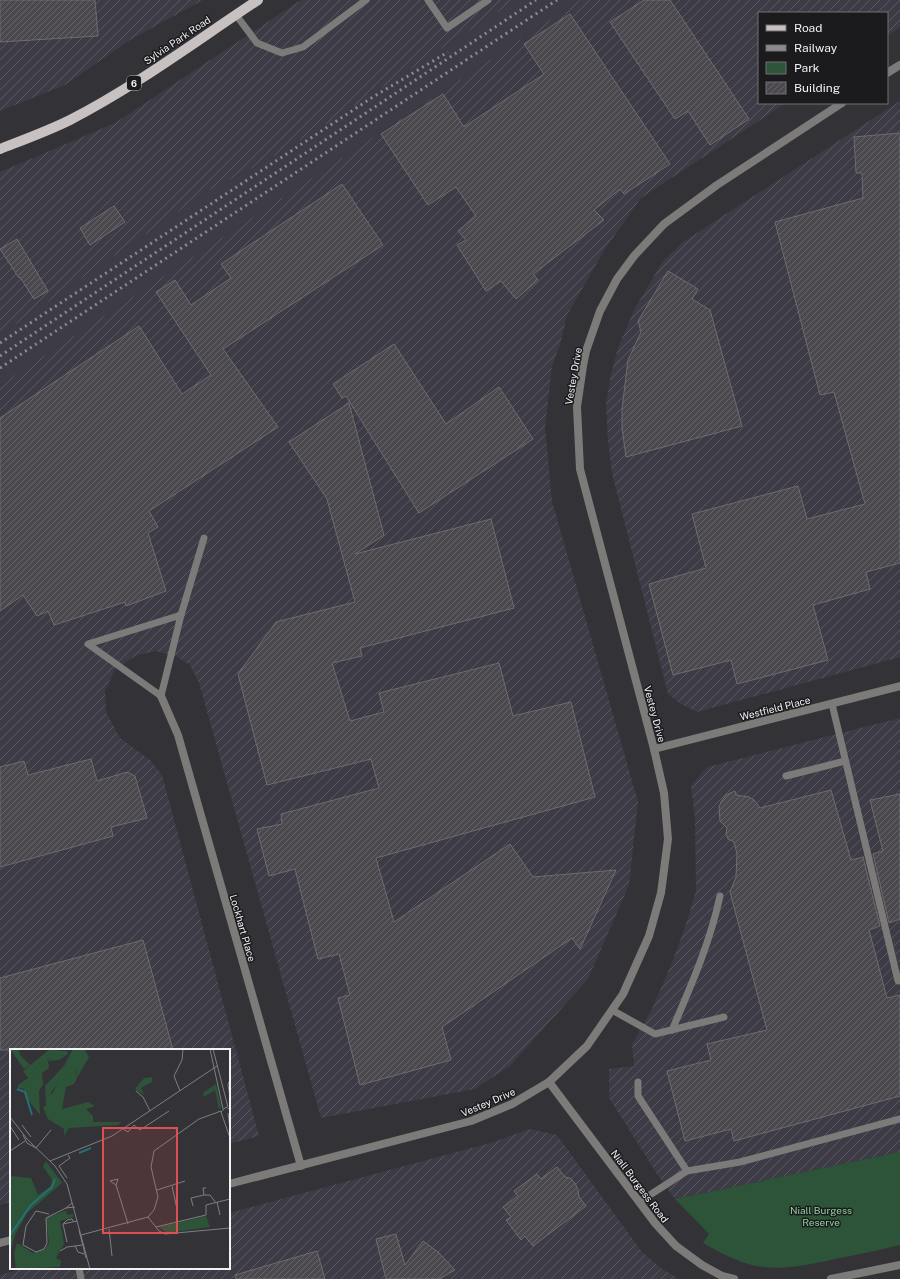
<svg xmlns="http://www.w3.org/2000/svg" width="900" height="1279" viewBox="0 0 900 1279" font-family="'Public Sans',sans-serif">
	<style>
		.built { fill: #3d3b45 }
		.industrial { fill: url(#industrial-furrows) }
		.green { fill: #2d5438 }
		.building { fill: url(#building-hatch); stroke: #6f6b70 }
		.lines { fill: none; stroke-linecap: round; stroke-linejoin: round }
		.service { stroke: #7d7a7a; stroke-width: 7 }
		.minor { stroke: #7d7a7a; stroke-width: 8 }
		.tertiary { stroke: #7d7a7a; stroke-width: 8 }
		.primary { stroke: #c7c1c1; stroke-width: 10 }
		.rail { stroke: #8b8a8f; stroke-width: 3; stroke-dasharray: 2 4; stroke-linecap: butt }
		.labels { text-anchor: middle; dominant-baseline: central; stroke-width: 3; stroke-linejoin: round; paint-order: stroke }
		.shield { fill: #1b1a1d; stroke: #b2b0b4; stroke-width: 1 }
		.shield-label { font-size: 9px; font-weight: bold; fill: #f2f1f5 }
		.street-label { font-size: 10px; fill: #f2f1f5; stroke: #1b1a1d }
		.park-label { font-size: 10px; fill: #90d7a1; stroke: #1b1a1d }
		.inset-river { fill: none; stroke: #237076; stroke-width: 2 }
		.inset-road { fill: none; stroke: #7f7e83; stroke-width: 1 }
		.view { fill: #dc5051; fill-opacity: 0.15; stroke: #dc5051; stroke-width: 2 }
		.inset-edge { fill: none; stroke: #f2f1f5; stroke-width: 2 }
	</style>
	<defs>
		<pattern id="industrial-furrows" width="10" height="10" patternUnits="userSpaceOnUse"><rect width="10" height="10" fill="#3d3b45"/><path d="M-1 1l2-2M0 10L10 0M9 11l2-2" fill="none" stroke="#5a5860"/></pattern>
		<pattern id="building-hatch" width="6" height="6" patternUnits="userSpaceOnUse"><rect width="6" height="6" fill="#4c494e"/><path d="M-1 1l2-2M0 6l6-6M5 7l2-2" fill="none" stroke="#666468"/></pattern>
	</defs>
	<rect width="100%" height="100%" fill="#333237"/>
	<polygon class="built" points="516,0 580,0 0,385 0,335 208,191 264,162 438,51"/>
	<g class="industrial">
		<polygon points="0,0 203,0 130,40 65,85 0,111"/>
		<polygon points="301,0 516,0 334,119 264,162 208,191 0,335 0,172 115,123"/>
		<polygon points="580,0 900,0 900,27 887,36 887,13 759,13 759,103 786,103 641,198 605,249 567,315 560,345 552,366 545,427 552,501 638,802 629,885 588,979 510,1066 475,1089 321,1118 199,683 190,665 176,656 155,651 135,656 115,669 105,691 106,712 120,738 150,760 162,775 259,1136 229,1144 229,1050 11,1050 11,1202 0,1205 0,385"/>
		<polygon points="900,101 900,657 697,712 681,704 668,694 612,473 608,441 606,404 611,374 618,348 634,310 663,261 683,242"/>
		<polygon points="900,718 900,1152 675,1199 657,1174 609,1098 609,1069 634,1066 632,1044 651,1011 672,963 685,927 696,891 695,818 691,786 707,767"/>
		<polygon points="529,1129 557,1135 642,1252 662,1269 679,1279 0,1279 0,1275 26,1268 229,1268 229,1213 494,1142"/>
	</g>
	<path class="green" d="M900,1152V1245C880,1250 860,1254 840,1258C812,1264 785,1271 756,1266C737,1262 719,1252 703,1243L709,1234L675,1199Z"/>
	<g class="building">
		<polygon points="0,0 95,0 98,36 0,42"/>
		<polygon points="644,0 670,0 749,119 710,145 688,111 675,119 610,22"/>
		<polygon points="570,14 670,164 624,194 620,189 594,210 604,220 533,274 538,280 516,299 501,281 486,291 457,245 466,240 458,231 476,216 456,187 428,205 381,134 443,94 464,127 544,74 524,44"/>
		<polygon points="900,133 900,563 866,572 870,589 813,605 828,660 737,684 731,660 673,675 649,584 706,568 692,514 798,486 807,519 865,504 834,392 820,395 775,222 863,198 862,173 856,173 854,137"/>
		<polygon points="342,184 383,245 223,349 278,427 149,511 158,527 148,533 166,591 126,606 125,602 54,625 48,611 37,616 23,595 0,611 0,418 139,326 182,394 211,375 156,292 175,280 191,305 231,278 221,264"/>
		<polygon points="114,206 125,222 90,245 80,228"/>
		<polygon points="17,239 48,291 34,299 20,277 19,278 0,249"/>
		<polygon points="668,271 698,289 692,299 710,310 742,426 626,457 622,428 622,409 628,360 641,332 638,321"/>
		<polygon points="394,344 446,424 499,387 533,439 419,513 346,396 342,398 333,384"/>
		<polygon points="349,403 384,535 355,554 491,519 514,608 360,648 362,656 332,663 350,721 384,712 379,693 499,663 513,716 571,702 595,797 376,858 394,922 510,844 533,877 616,870 580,949 572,938 442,1027 451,1060 360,1085 338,998 350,995 339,954 318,959 295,869 269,876 257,829 282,824 281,814 379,788 371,759 267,785 238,674 276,622 355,602 327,499 289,442"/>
		<polygon points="91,759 97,781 127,772 135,776 147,818 111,827 113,836 0,867 0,767 24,761 28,775"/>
		<polygon points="831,790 851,860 863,857 880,926 869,930 887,998 900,995 900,1096 734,1141 731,1129 685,1141 667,1071 711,1060 707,1044 767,1030 730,892 736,877 737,854 734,842 728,839 726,834 727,828 720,821 719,807 721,802 726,795 735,791 736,795 749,797 754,800 760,808"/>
		<polygon points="900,794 900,919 889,923 873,854 883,851 870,800"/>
		<polygon points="143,940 173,1050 0,1050 0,978"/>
		<polygon points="557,1167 565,1177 570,1178 575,1183 578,1190 579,1197 586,1206 533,1246 525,1236 521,1240 506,1220 511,1217 503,1207 518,1196 514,1191 537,1174 541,1179"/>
		<polygon points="396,1234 405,1265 423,1241 438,1252 455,1270 439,1279 386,1279 376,1239"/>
		<polygon points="317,1251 325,1279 236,1279 235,1275"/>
	</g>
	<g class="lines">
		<g class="service">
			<polyline points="428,0 447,28 488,0"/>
			<polyline points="236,15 257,43 282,53 303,47 366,0"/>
			<polygon points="181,615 161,696 88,644"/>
			<polyline points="181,615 204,538"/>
			<polyline points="832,704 898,981"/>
			<polyline points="786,776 845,761"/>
			<polyline points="612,1010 655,1034 724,1017"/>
			<path d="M672,1030C691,986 710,943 720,896"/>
			<polyline points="638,1082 638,1096 687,1171"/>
			<polyline points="639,1202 687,1171 740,1162 900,1119"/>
			<polyline points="79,1268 81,1279"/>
		</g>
		<g class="minor">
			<polyline points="161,696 178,735 301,1166"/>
			<polyline points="654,749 900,686"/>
		</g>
		<g class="tertiary">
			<polyline points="887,73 900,65"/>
			<polyline points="549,1082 655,1223 676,1246 702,1265 722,1276 734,1279"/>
			<polyline points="229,1184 471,1121 512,1104 549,1082 587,1046 623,994 649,936 661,893 668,839 664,793 654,749 580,469 577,407 583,366 586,351 600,311 617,279 634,256 664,224 717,185 842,103"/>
			<polyline points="0,1243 11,1240"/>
			<polyline points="831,1279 900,1265"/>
		</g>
		<path class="primary" d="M0,149C23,140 48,131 70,120C136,86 196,41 258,0"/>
		<g class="rail">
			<polyline points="0,343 373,97 448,52"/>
			<polyline points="0,356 536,0"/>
			<polyline points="0,368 557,0"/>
		</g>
	</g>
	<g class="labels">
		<rect class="shield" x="127" y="76" width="14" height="14" rx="3"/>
		<g class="shield-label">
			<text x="134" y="83">6</text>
		</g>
		<g class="street-label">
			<text transform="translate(177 40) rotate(-34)">Sylvia Park Road</text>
			<text transform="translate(573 376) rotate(-80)">Vestey Drive</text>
			<text transform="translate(775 708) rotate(-14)">Westfield Place</text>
			<text transform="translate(655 714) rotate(75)">Vestey Drive</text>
			<text transform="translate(243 928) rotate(74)">Lockhart Place</text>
			<text transform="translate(488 1102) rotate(-23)">Vestey Drive</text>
			<text transform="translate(640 1186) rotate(53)">Niall Burgess Road</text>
		</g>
		<g class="park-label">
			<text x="821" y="1210">Niall Burgess<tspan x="821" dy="12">Reserve</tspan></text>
		</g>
	</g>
	<g transform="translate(10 1049)">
		<rect width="220" height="220" fill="#333237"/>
		<path d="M0,0H9L10,6L20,16L14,20ZM41,3H48L50,8L55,6L48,9L38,10L22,30V23ZM65,20L67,29L64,35L56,38L52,60L78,53L85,57L76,60L83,67V73H111L108,76L59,79L54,87V80L38,70L33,58L36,57L35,39L42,45L52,27L57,23L64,25ZM206,35L211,57L209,61L205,41L194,48L193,44Z" fill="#2d5438"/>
		<path d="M63,0H74L79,8L67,29L66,20L63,28L57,23L38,47L35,37L54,17ZM39,1L57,2L58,5L49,11L38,12L39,19L32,24L33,35L29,42L30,66L15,47L14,40L8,39V36L18,29L13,22ZM41,3H47L39,8L54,6L37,11L22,30V23ZM142,28V33L131,39L134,46L125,40L134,29Z" fill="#2d5438" fill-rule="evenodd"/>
		<path d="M36,112L52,134L17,164L5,186L0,204V127L21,129L28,146L40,138L42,131L33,117Z" fill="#2d5438"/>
		<path d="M60,160L56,162L57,166L63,165V168L50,172L54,195L46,209L51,212L50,218L6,220L4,204L7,194L23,204L35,200L39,194L36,169ZM196,167L200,178L157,184L149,178Z" fill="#2d5438"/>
		<path class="inset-river" d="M7,40L15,43L22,66M69,104L81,99M0,186L21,156L42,138L45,130"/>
		<path class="inset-road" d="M200,0L213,60M203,0L218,58M220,30L218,36L220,48M126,42L133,48L140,62M170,42L164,27L172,11L173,0M220,61L216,58L211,63L220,89M218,64L220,80M0,68L17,90L45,117L57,135L80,220M12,76L21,88M124,76L130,81L159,62M0,77L9,91M113,80L118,83L124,76M13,86L17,94L26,99L41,81M0,102L15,92M40,112L102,87L207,17M57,129L49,117L60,109L58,106M108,130L106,136L100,132ZM106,136L118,175M162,137L167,160M196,139H193L194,146H200L206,154M147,141L175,132M207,153L210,166M62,154L56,159L65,158M183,157L181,149L194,146M39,165L26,162L16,177L13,196L26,203L34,200L37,194L36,169L56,159M138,168L149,182L155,185L220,179M53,175L57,171L62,170L63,172M146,178L196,166V156L220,150M99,180L102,207M69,181L76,209M71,186L138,168L144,161L148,148L141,118L144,102L189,70L211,62M57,193L53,175L67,172M72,196L65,197L68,203L74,205M50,202L57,198L65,197"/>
		<path class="view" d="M93,79H167V184H93Z"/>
		<rect width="220" height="220" class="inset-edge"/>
	</g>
	<rect x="758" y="12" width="130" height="92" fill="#1b1a1d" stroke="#717073"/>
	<rect x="766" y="25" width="20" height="6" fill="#c7c1c1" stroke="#717073"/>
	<text x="794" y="32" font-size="12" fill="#f2f1f5">Road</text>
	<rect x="766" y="45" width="20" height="6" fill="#8b8a8f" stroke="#717073"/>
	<text x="794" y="52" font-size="12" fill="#f2f1f5">Railway</text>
	<rect x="766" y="62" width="20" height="12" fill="#2d5438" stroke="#717073"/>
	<text x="794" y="72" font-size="12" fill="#f2f1f5">Park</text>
	<rect x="766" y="82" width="20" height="12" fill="url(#building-hatch)" stroke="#717073"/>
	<text x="794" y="92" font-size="12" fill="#f2f1f5">Building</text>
</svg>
